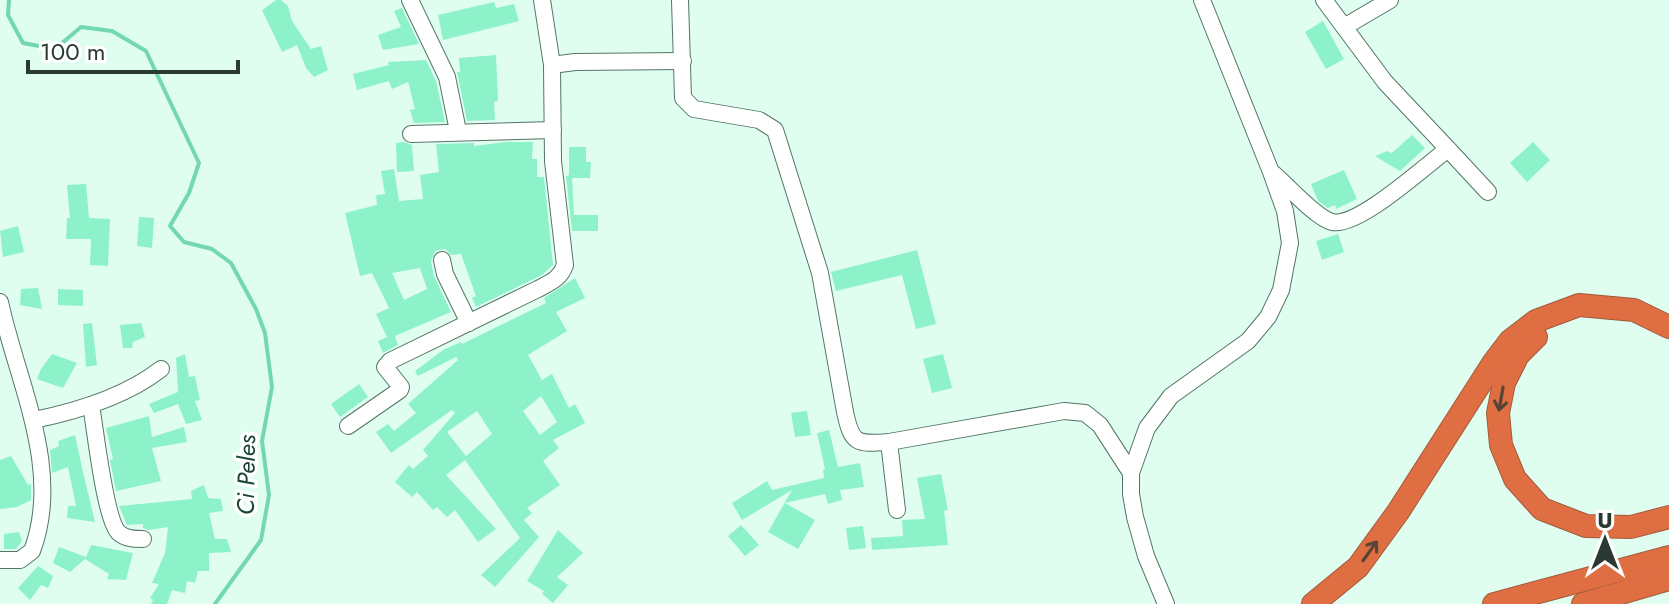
<svg xmlns="http://www.w3.org/2000/svg" width="1669" height="604" viewBox="0 0 1669 604" font-family="Jost,sans-serif">
	<style>
		.lines { fill: none; stroke-linecap: round; stroke-linejoin: round }
		.stream { stroke: #73d7b0; stroke-width: 4 }
		.building { fill: #8df2ca; fill-rule: evenodd }
		.minor-casing { stroke: #537566; stroke-width: 18 }
		.highway-casing { stroke: #a05b3d; stroke-width: 24 }
		.minor { stroke: #fff; stroke-width: 16 }
		.highway { stroke: #df6e43; stroke-width: 22 }
		.oneway { stroke: #574636 }
		.labels { text-anchor: middle; dominant-baseline: central; stroke-width: 7; stroke-linejoin: round; paint-order: stroke }
		.water-label { font-size: 24px; font-style: italic; fill: #194535; stroke: #fff }
	</style>
	<rect width="100%" height="100%" fill="#e0fef0"/>
	<g class="lines">
		<polyline class="stream" points="9,0 8,15 23,43 55,49 81,27 112,31 146,51 199,163 189,193 170,226 184,242 212,249 231,263 256,309 265,333 272,387 262,441 269,495 261,540 215,604"/>
	</g>
	<g class="building">
		<polygon points="276,0 281,0 288,6 292,21 311,49 321,46 328,70 314,77 306,68 297,45 282,52 262,10"/>
		<polygon points="494,2 496,8 514,4 519,21 443,40 438,15"/>
		<polygon points="402,8 419,44 383,50 378,35 401,27 394,11"/>
		<polygon points="1323,21 1344,59 1326,69 1305,32"/>
		<polygon points="496,55 498,101 494,102 495,120 467,121 457,72 460,72 459,58"/>
		<polygon points="426,60 436,81 445,122 414,123 410,110 415,109 408,82 392,89 389,81 357,90 353,74 389,65 388,62"/>
		<polygon points="1412,135 1425,148 1400,171 1375,156 1387,151 1392,153"/>
		<polygon points="404,142 412,145 414,171 397,172 396,143"/>
		<path d="M506,142H533L532,159H537V177H544L553,265L542,275L476,307L472,298L476,296L461,254L451,255L445,249L435,251L431,262L434,276L451,312L395,336L398,345L383,353L378,341L387,337L376,314L389,308L372,273L360,276L345,213L377,205L376,195L385,194L381,171L394,169L399,201L423,199L420,175L439,172L436,144L474,143V146ZM420,268L427,289L404,300L392,273Z"/>
		<polygon points="1533,142 1550,160 1527,182 1510,163"/>
		<polygon points="569,147 586,147 586,162 591,162 590,178 572,178 574,215 598,215 598,231 572,231 566,176 569,175"/>
		<polygon points="1344,170 1357,199 1336,209 1335,205 1328,208 1318,201 1311,184"/>
		<polygon points="86,184 89,218 110,219 108,266 90,265 91,239 66,239 67,218 70,218 67,185"/>
		<polygon points="139,217 154,218 152,248 137,246"/>
		<polygon points="18,226 24,252 3,257 0,231"/>
		<polygon points="1338,234 1344,252 1322,260 1316,241"/>
		<polygon points="917,250 936,324 916,329 902,275 836,291 831,272"/>
		<path d="M575,278L585,298L556,312L567,331L528,355L542,380L552,374L569,408L575,404L585,423L553,440L559,448L543,461L560,485L527,508L532,513L524,520L539,537L495,587L481,575L520,538L465,460L446,475L496,529L478,542L455,510L447,517L437,507L433,510L417,492L412,497L395,482L409,465L413,469L428,456L423,450L455,413L452,410L391,453L376,432L388,424L394,431L416,413L408,404L458,360L456,357L418,376L415,371L443,350L461,342L462,344L546,303L544,298ZM541,396L557,422L540,435L523,411ZM477,411L492,434L466,456L447,432Z"/>
		<polygon points="38,288 42,309 20,305 21,289"/>
		<polygon points="58,289 83,290 83,306 58,305"/>
		<polygon points="92,323 97,365 86,367 83,324"/>
		<polygon points="141,323 145,337 133,342 132,348 123,348 120,325"/>
		<polygon points="52,354 77,363 63,388 37,379 41,369"/>
		<polygon points="185,354 189,377 195,376 200,400 195,401 202,420 186,424 178,404 154,413 149,404 178,392 176,358"/>
		<polygon points="943,354 952,388 932,393 923,359"/>
		<polygon points="359,384 368,397 340,417 331,404"/>
		<polygon points="807,411 811,435 795,437 791,413"/>
		<polygon points="149,416 152,437 184,427 187,442 152,448 161,481 116,491 110,460 113,459 106,428"/>
		<polygon points="829,430 838,467 860,463 864,487 840,490 842,500 828,504 825,494 785,503 815,520 798,549 768,532 792,490 742,520 732,503 767,481 772,490 824,478 823,470 825,469 817,433"/>
		<polygon points="75,435 82,468 95,522 67,518 68,506 76,506 68,467 52,473 50,450 59,446 58,441"/>
		<polygon points="11,456 28,485 31,484 31,500 17,507 0,509 0,460"/>
		<polygon points="941,474 948,510 944,511 948,545 872,550 871,538 903,536 902,520 925,519 917,478"/>
		<polygon points="204,485 208,498 221,499 223,511 209,513 215,539 227,539 231,552 209,553 209,571 198,571 195,583 187,581 185,593 172,590 167,604 151,604 153,600 150,598 159,584 152,583 165,553 168,527 149,530 143,528 143,524 127,525 119,506 192,499 191,491"/>
		<polygon points="741,525 759,545 745,556 728,536"/>
		<polygon points="863,526 866,548 849,550 846,528"/>
		<polygon points="558,530 583,553 557,577 568,585 553,603 542,594 544,591 527,581"/>
		<polygon points="19,532 22,541 16,549 4,549 4,534"/>
		<polygon points="91,545 133,553 126,580 107,579 109,574 85,559 70,572 53,563 59,547 86,557"/>
		<polygon points="38,566 53,576 48,588 41,585 30,600 18,588"/>
	</g>
	<g class="lines">
		<g class="minor-casing">
			<g id="minor">
				<polyline points="410,0 447,77 458,131"/>
				<polyline points="542,0 552,65"/>
				<path d="M680,0L683,98L694,109L759,120L775,130L820,273L845,412C852,445 857,444 889,442L1064,411L1085,413L1100,425L1131,473"/>
				<polyline points="1344,27 1390,0"/>
				<polyline points="411,134 553,130"/>
				<polyline points="1448,149 1488,192"/>
				<path d="M1274,174C1288,186 1316,218 1332,222C1358,228 1425,166 1448,149L1385,82L1324,0"/>
				<polyline points="442,260 445,274 469,323"/>
				<path d="M0,302C17,382 63,469 32,551L20,560H0"/>
				<path d="M91,405C95,427 105,521 119,533C126,539 135,539 143,539"/>
				<path d="M34,420C78,411 125,397 161,369"/>
				<path d="M348,426L400,390L401,387L385,367L390,361L538,289C551,282 560,279 565,265L553,161L552,65L575,62L683,61"/>
				<polyline points="889,442 897,510"/>
				<polyline points="1166,604 1146,556 1135,517 1131,494 1131,473 1147,428 1171,396 1248,341 1268,317 1281,290 1290,243 1285,211 1271,172 1202,0"/>
			</g>
		</g>
		<g class="highway-casing">
			<g id="highway">
				<polyline points="1536,337 1518,355 1504,383 1498,413 1501,445 1515,479 1542,509 1586,526 1631,527 1669,517"/>
				<polyline points="1313,604 1358,567 1398,512 1494,362 1510,341 1536,321 1579,305 1634,310 1669,327"/>
				<polyline points="1494,604 1669,557"/>
				<polyline points="1583,604 1669,579"/>
			</g>
		</g>
		<use href="#minor" class="minor"/>
		<use href="#highway" class="highway"/>
	</g>
	<defs><path id="oneway-shaft" d="M-6 0H5M1.5-3L5.5 0L1.5 3" fill="none" stroke-width="1.6" stroke-linecap="round" stroke-linejoin="round" transform="scale(2)"/></defs>
	<g class="oneway">
		<use href="#oneway-shaft" transform="translate(1501 399) rotate(100)"/>
		<use href="#oneway-shaft" transform="translate(1370 551) rotate(-54)"/>
	</g>
	<g class="labels">
		<g class="water-label">
			<text transform="translate(246 475) rotate(-89)">Ci Peles</text>
		</g>
	</g>
	<g transform="translate(1605 540)" stroke="#ffffff" stroke-width="6" paint-order="stroke">
	<path d="M0-6L14 30L0 20L-14 30Z" fill="#2a3932"/>
	<text y="-12" font-size="22" font-weight="bold" text-anchor="middle" fill="#2a3932">U</text>
	</g>
	<path d="M28 60v12h210v-12" fill="none" stroke="#2a3932" stroke-width="4"/>
	<text x="40" y="60" font-size="24" fill="#2a3932" stroke="#ffffff" stroke-width="6" paint-order="stroke">100 m</text>
</svg>
